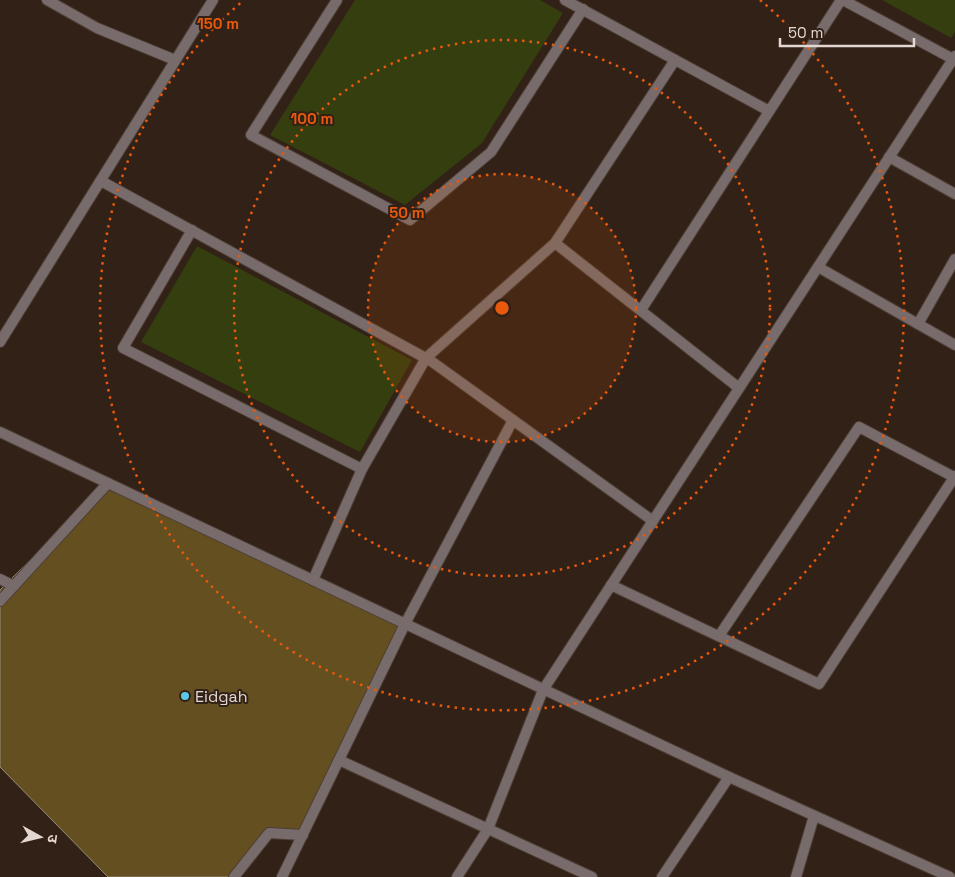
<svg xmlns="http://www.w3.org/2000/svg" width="955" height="877" viewBox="0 0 955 877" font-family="'Space Grotesk','Noto Sans Devanagari',sans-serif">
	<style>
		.green { fill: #343e0e }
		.building { fill: #634f20; stroke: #978e79 }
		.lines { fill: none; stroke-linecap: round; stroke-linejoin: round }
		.minor-casing { stroke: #4e3e35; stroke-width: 12 }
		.minor { stroke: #776c6b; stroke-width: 10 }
		.ring { fill: none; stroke: #e8590c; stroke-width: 2.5; stroke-dasharray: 2.5 5 }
		.poi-dot { fill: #5bc8e6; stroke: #322117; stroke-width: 2 }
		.labels { text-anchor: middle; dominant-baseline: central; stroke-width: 4; stroke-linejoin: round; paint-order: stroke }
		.poi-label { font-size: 16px; fill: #e3d8d1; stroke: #322117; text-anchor: start }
		.centre { fill: #e8590c; stroke: #322117; stroke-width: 2.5 }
		.ring-label { font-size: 15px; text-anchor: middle; font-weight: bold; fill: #e8590c; stroke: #322117; stroke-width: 4; stroke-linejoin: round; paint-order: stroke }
	</style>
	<rect width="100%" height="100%" fill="#322117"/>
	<g class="green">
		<polygon points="355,0 540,0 563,13 482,143 405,205 270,135"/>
		<polygon points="882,0 955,0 955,32 951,38"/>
		<polygon points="197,246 412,360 360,452 141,342"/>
	</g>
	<polygon class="building" points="108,483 405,624 303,835 269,833 234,877 108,877 0,767 0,590"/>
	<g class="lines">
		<g class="minor-casing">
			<g id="minor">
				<polyline points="47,0 97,28 175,60"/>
				<polyline points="337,0 251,135 410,220 491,152 583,9"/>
				<polyline points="565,0 769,111"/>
				<polyline points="843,0 953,59"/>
				<polyline points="889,157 955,194"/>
				<polyline points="101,181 431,361 653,521"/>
				<polyline points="192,230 123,348 362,469 426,358 555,243 675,60"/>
				<polyline points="555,243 739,388"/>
				<polyline points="818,267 918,324 955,259"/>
				<polyline points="641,310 841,0"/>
				<polyline points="918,324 955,345"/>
				<polyline points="0,342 213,0"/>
				<polyline points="0,432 729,777 950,877"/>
				<polyline points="0,579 14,586"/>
				<polyline points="313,580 362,469"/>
				<polyline points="611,585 819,684 955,476"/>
				<polyline points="0,601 108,483"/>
				<polyline points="719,636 859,427 954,477"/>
				<polyline points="339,760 592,877"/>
				<polyline points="234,877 269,833 303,835"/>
				<polyline points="282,877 405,624 513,420"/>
				<polyline points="457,877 488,829 543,690 955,56"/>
				<polyline points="662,877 729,777"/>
				<polyline points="796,877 814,816"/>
			</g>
		</g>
		<use href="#minor" class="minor"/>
	</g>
	<circle cx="502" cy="308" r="134" fill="#e8590c" fill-opacity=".12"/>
	<g class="ring">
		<circle cx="502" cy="308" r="134"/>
		<circle cx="502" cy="308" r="268"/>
		<path d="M760 0A402 402 0 1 1 244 0"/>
	</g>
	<circle class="poi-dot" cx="185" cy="696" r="5"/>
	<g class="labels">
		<g class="poi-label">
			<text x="195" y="696">Eidgah</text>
		</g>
	</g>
	<circle cx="502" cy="308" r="8" class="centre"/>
	<g class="ring-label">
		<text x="218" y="29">150 m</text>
		<text x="312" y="124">100 m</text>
		<text x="407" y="218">50 m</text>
	</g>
	<g transform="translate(40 837) rotate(98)" stroke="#322117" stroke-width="4" paint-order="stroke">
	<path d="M0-4L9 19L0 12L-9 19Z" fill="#e3d8d1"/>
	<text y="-8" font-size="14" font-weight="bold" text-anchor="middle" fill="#e3d8d1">उ</text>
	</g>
	<path d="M780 38v8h134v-8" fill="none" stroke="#e3d8d1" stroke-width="2.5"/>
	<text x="788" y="38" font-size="15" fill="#e3d8d1" stroke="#322117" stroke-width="4" paint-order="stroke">50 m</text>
</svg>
